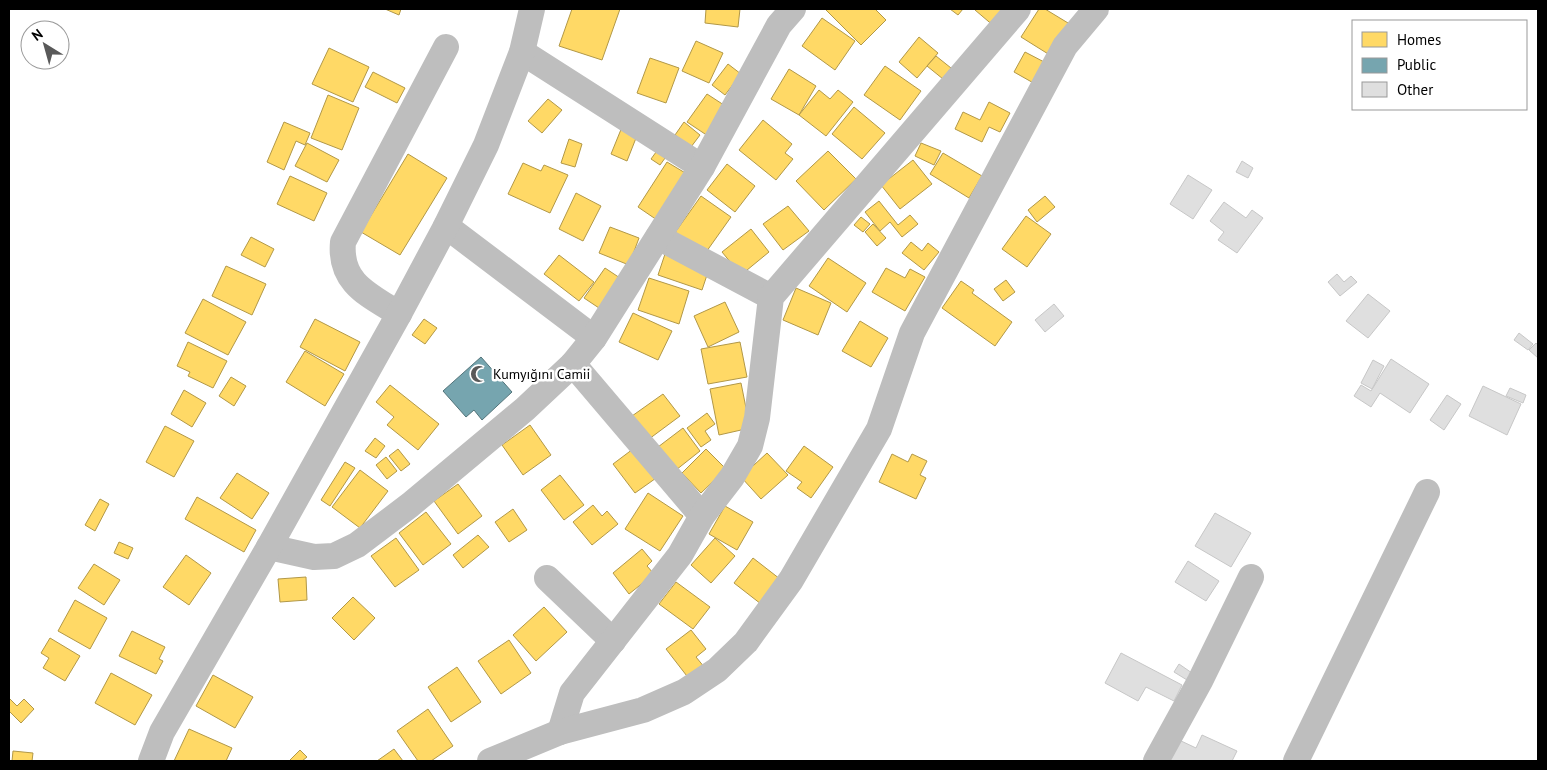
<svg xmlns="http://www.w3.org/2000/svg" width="1547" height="770" viewBox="0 0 1547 770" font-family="'PT Sans',sans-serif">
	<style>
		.homes { fill: #ffd966; stroke: #b29847 }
		.public { fill: #76a5af; stroke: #53747a }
		.building { fill: #dfdfdf; stroke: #c7c7c7 }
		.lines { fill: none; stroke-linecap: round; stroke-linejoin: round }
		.minor { stroke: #bebebe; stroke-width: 26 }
		.labels { text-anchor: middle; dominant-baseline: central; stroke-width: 5; stroke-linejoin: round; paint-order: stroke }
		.poi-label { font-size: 14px; fill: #000; stroke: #fff; text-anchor: start }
	</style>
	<rect width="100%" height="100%" fill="#fff"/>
	<g class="homes">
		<polygon points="385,9 401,9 399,15"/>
		<polygon points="572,9 620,9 602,60 559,46"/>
		<polygon points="706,9 740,9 738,27 705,23"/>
		<polygon points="825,9 875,9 886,20 861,45"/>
		<polygon points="950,9 963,9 958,15"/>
		<polygon points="976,9 1010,9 995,27 975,10"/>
		<polygon points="1039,9 1045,9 1073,26 1053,57 1021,37"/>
		<polygon points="822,18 855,41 835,70 802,46"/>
		<polygon points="919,37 938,53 917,78 899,62"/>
		<polygon points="696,41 723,53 709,83 682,71"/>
		<polygon points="329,48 369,67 353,102 312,84"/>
		<polygon points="1025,52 1048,64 1037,85 1014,72"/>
		<polygon points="936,56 951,68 943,79 927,66"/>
		<polygon points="650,58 679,68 666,103 637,93"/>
		<polygon points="728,64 741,74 725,95 712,85"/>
		<polygon points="885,66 921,91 900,120 864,95"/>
		<polygon points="789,69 816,86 799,115 771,99"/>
		<polygon points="373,72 405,88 397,103 365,87"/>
		<polygon points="819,90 830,99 838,90 853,102 826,136 799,115"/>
		<polygon points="707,94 727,107 708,136 687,122"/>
		<polygon points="328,95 359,108 342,150 311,138"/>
		<polygon points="548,99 562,110 542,133 528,121"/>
		<polygon points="989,102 1010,113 1000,132 989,127 982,142 955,129 963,112 980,120"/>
		<polygon points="854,107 885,133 862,159 832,134"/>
		<polygon points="763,120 792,144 785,153 793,159 776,180 739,150"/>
		<polygon points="284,122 310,133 305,145 296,141 284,170 267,162"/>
		<polygon points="684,122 700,135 691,147 675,135"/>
		<polygon points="622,127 638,133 627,161 611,154"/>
		<polygon points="569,139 582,144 575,167 561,163"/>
		<polygon points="307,143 339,160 327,182 295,166"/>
		<polygon points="921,143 941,151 934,165 915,156"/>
		<polygon points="659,148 668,154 660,165 651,159"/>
		<polygon points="828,151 856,179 824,210 796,181"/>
		<polygon points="943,153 982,176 969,198 930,174"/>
		<polygon points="408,154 447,178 400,255 361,232"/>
		<polygon points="913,160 932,184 900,209 881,185"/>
		<polygon points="667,162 687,174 657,220 638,207"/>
		<polygon points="523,163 541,171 544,165 568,175 550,213 508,194"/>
		<polygon points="727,164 755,186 735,212 707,190"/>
		<polygon points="290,176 327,193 314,221 277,204"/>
		<polygon points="576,193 601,206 583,241 559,229"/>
		<polygon points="701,196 731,217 704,255 674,234"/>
		<polygon points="1045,196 1055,207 1037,222 1028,210"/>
		<polygon points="879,201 898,225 910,215 918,224 902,237 890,222 880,231 865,212"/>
		<polygon points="788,206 809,231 783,250 763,224"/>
		<polygon points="1026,216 1051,234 1027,267 1002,249"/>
		<polygon points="861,217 870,224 863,232 854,225"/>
		<polygon points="873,224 886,238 877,246 865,232"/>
		<polygon points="610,227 639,238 629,265 599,253"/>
		<polygon points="751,229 769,252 741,275 722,252"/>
		<polygon points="251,237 274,249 265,267 241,255"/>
		<polygon points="911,242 922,251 928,243 939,252 924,270 902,253"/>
		<polygon points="665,254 709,269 702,290 658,275"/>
		<polygon points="559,255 594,282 579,301 544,274"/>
		<polygon points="828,258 866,283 847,312 809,286"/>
		<polygon points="226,266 266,284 252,315 212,296"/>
		<polygon points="605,268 623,280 602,310 584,298"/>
		<polygon points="886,268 905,278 910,269 925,277 905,311 872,292"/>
		<polygon points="649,278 689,291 679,324 638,310"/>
		<polygon points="1006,280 1015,292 1003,301 994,289"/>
		<polygon points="961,281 974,290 972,293 1012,322 995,346 942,308"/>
		<polygon points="796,288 831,303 818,335 783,320"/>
		<polygon points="203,299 246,322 228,355 185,333"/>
		<polygon points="725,302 739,332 708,347 694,316"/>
		<polygon points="633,313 672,331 658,360 619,342"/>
		<polygon points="315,319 360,342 345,371 300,347"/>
		<polygon points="424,319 437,328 425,344 412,335"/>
		<polygon points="860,321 888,338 871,367 842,351"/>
		<polygon points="188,342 227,361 213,388 188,376 190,372 177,366"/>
		<polygon points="740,342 747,377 708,384 701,349"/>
		<polygon points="305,351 344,374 325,406 286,382"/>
		<polygon points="231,377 246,386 234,406 219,396"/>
		<polygon points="741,383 750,428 719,435 710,389"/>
		<polygon points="390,385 439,424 418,450 387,425 394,417 376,402"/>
		<polygon points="184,390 206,403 192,427 171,414"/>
		<polygon points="663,394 680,416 649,439 632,416"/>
		<polygon points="707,413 715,424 705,431 711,440 701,447 687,428"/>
		<polygon points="530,425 551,455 523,475 502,445"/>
		<polygon points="165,426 194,441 174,477 146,462"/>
		<polygon points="683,428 700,451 676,470 658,447"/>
		<polygon points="375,438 385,446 376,458 365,451"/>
		<polygon points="637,446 659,476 635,493 613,464"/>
		<polygon points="804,446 833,467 811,498 797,488 802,482 786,471"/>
		<polygon points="398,449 410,464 401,471 389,456"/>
		<polygon points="706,449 726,469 701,493 682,473"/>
		<polygon points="767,453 788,475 761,499 741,477"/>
		<polygon points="892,454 908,462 912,454 927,461 920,475 926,478 916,499 879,482"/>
		<polygon points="386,457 397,471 387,479 376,465"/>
		<polygon points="345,462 355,468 330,506 321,500"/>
		<polygon points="360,470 388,491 360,528 332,507"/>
		<polygon points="237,473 269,493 252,519 220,498"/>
		<polygon points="560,475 584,505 564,520 541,490"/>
		<polygon points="458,484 482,516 458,534 434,501"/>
		<polygon points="648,493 683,516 660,551 625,529"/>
		<polygon points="197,497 256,530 244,552 185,519"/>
		<polygon points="100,499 109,504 95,531 85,525"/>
		<polygon points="593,505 602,516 607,511 618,524 592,545 573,522"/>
		<polygon points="725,506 753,522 737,550 709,534"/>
		<polygon points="513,509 527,530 509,542 495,522"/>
		<polygon points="426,512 451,544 423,565 399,533"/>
		<polygon points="478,535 489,547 463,568 453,555"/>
		<polygon points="396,538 419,570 395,587 371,556"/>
		<polygon points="715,538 735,556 711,583 691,565"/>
		<polygon points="119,542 133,548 128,559 114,553"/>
		<polygon points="642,549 652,561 647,566 654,574 629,594 613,573"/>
		<polygon points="186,555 211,573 189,605 163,587"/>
		<polygon points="753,558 780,579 761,604 734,583"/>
		<polygon points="94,564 120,580 104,605 78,588"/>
		<polygon points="306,577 307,600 280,602 278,579"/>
		<polygon points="676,582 710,607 693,629 659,604"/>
		<polygon points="353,597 375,618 354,640 332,618"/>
		<polygon points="75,600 107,618 90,649 58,631"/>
		<polygon points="544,607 567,632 536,661 513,635"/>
		<polygon points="691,630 706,649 696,657 705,668 690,680 666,649"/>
		<polygon points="132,631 165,647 159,659 163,661 156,674 119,656"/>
		<polygon points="50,638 80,656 65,681 43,668 49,658 41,653"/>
		<polygon points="509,640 531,673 501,694 478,661"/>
		<polygon points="457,667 481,702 451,722 428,687"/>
		<polygon points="111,673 152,695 135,725 95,703"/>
		<polygon points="213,675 253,697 235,728 196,706"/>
		<polygon points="9,698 17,706 24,699 34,709 21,723 9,711"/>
		<polygon points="428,709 453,746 431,761 418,761 397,731"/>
		<polygon points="189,729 232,748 226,761 174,761"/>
		<polygon points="394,749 403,761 377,761"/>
		<polygon points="300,750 307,757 302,761 289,761"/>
		<polygon points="13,751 33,753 32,761 12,761"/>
	</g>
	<polygon class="public" points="481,357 512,392 482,420 474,410 466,417 443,391"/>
	<g class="building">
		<polygon points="1242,161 1253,168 1248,178 1236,172"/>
		<polygon points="1188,175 1212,190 1193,219 1170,204"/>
		<polygon points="1224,202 1246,218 1252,210 1263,218 1237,253 1218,240 1224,232 1210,221"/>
		<polygon points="1337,274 1344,282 1351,276 1357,282 1340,296 1328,282"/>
		<polygon points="1368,294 1390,311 1368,338 1346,321"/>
		<polygon points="1054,304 1064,316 1045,332 1035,320"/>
		<polygon points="1519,333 1533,344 1528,350 1514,340"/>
		<polygon points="1536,343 1538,345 1538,358 1529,350"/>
		<polygon points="1391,359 1429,384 1410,413 1380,393 1371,407 1354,396 1361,385 1371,391"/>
		<polygon points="1373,360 1384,366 1372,389 1361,383"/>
		<polygon points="1483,386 1521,404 1507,435 1469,416"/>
		<polygon points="1510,388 1526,395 1523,403 1506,396"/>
		<polygon points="1447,395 1461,404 1444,430 1430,420"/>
		<polygon points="1215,513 1251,533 1231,567 1195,546"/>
		<polygon points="1188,561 1219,581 1206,601 1175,582"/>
		<polygon points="1121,653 1182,685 1174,701 1146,687 1138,701 1105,683"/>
		<polygon points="1179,664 1192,673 1187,680 1174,672"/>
		<polygon points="1202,735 1237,751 1232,761 1169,761 1179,740 1196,748"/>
	</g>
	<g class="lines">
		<g class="minor">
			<polyline points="522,52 702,167"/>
			<polyline points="446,226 594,338"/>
			<polyline points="658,237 771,297"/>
			<path d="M399,314C369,295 339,283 343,242L446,47"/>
			<polyline points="573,364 702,516"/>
			<polyline points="269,547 314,557 334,556 357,545 410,505 525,409 573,364 594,338 702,167 779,25 793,9"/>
			<polyline points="547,578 613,641"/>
			<polyline points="560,732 572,693 680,555 702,516 732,477 750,446 757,418 771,297 1018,9"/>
			<polyline points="151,761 162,732 269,547 399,314 446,226 486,145 522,52 532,9"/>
			<polyline points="490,761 560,732 643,710 684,692 717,670 746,642 791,580 879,429 912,333 1065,46 1096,9"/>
			<polyline points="1156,761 1200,681 1251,577"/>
			<polyline points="1296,761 1427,492"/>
		</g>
	</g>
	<defs>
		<g id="mosque-bare" transform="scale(1.35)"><path d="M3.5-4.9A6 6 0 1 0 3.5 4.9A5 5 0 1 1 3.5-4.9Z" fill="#595959" stroke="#fff" stroke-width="2.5" paint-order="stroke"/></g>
	</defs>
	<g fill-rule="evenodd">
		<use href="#mosque-bare" x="479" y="374"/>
	</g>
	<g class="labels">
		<g class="poi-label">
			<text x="493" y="374">Kumyığını Camii</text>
		</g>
	</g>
	<rect width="1547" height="770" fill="none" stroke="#000000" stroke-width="20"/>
	<rect x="1352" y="20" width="175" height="90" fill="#ffffff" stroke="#999999"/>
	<rect x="1362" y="32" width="25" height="15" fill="#ffd966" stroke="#999999"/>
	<text x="1397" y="45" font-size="15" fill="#000000">Homes</text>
	<rect x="1362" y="58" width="25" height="15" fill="#76a5af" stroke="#999999"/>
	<text x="1397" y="70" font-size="15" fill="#000000">Public</text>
	<rect x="1362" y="82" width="25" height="15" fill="#dfdfdf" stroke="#999999"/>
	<text x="1397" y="95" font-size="15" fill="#000000">Other</text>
	<g transform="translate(45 45) rotate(323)"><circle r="24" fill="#ffffff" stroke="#999999"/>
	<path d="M0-4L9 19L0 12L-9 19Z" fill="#595959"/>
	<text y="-8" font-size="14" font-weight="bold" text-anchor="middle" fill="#000000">N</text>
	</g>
</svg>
